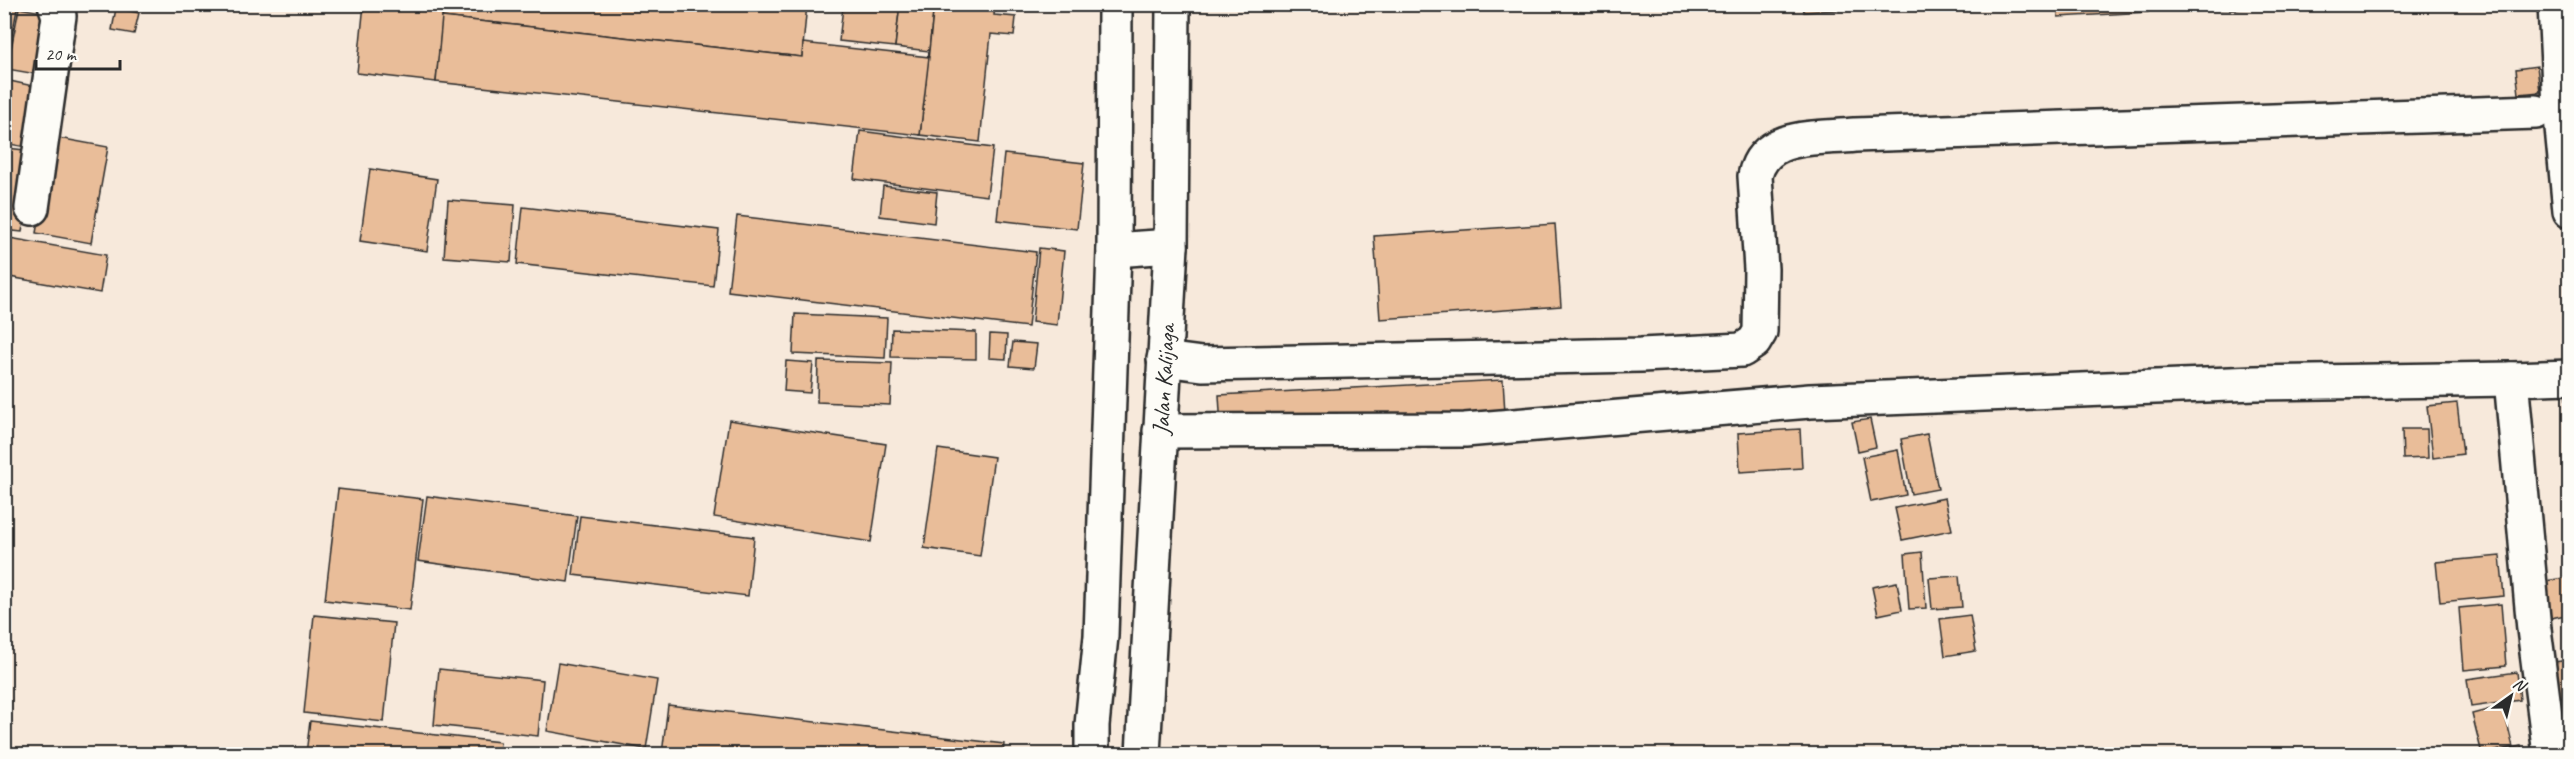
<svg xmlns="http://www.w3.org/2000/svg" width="2574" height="759" viewBox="0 0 2574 759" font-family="Caveat,sans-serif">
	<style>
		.building { fill: #e9bd99; stroke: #2b2b2b; stroke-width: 1.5 }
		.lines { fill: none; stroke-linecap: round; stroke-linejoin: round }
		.minor-casing { stroke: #2b2b2b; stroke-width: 38 }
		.highway-casing { stroke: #2b2b2b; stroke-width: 38 }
		.minor { stroke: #fdfcf7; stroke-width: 33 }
		.highway { stroke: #fdfcf7; stroke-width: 33 }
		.labels { text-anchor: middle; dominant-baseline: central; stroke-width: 4.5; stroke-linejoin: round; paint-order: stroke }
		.street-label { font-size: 24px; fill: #2b2b2b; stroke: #fdfcf7 }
	</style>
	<rect width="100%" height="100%" fill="#f7e9db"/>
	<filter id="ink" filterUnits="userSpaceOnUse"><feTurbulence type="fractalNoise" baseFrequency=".0167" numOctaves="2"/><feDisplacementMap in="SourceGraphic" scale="12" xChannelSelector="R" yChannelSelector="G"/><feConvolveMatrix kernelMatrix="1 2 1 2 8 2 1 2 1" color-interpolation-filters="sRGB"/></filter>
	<g filter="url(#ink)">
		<g class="building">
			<polygon points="4,4 18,4 7,61 4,61"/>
			<polygon points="123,4 141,4 140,9"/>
			<polygon points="364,4 444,4 436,82 357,73"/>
			<polygon points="444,4 807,4 802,57 442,17"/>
			<polygon points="818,4 900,4 895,47 839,41 843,7"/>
			<polygon points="900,4 934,4 929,51 895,47"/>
			<polygon points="934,4 995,4 994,15 1016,17 1014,36 991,34 980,142 920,135"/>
			<polygon points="1803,4 1851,4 1852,9 1804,12"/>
			<polygon points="1917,4 2025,4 1917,9"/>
			<polygon points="2057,4 2148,4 2148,12 2058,17"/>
			<polygon points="2201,4 2289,4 2289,7 2202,10"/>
			<polygon points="19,8 47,13 36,74 7,69"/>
			<polygon points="116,8 139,13 134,34 112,30"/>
			<polygon points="442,17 802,57 803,43 929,57 920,135 436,82"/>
			<polygon points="2537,66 2540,92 2519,94 2516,69"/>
			<polygon points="10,81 42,88 31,148 4,143 4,110"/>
			<polygon points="860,131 993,148 987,196 854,179"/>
			<polygon points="53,137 108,147 91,243 36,233"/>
			<polygon points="7,148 33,151 22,232 4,230 4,170"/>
			<polygon points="1004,154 1084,163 1077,229 997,220"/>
			<polygon points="370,169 437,179 427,251 360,241"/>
			<polygon points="883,186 937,192 934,223 880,216"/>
			<polygon points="448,200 515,205 511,262 444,257"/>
			<polygon points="523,207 719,230 713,286 517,264"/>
			<polygon points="737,216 1036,252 1028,327 728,291"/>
			<polygon points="1555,224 1561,306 1380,319 1374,236"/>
			<polygon points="4,237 106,255 100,293 4,276"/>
			<polygon points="1039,248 1064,251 1057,325 1032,322"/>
			<polygon points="795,314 887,318 885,358 793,354"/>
			<polygon points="892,329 976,332 976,359 891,357"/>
			<polygon points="990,334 1007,335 1006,359 989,358"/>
			<polygon points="1013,342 1037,344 1034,368 1010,366"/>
			<polygon points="786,361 813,363 810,393 784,391"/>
			<polygon points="818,361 892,363 890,405 817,402"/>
			<polygon points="1503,380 1505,413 1221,428 1219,395"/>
			<polygon points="2564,381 2570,381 2570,439"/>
			<polygon points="2457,403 2463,454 2433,458 2427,406"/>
			<polygon points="1870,419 1876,447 1858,451 1852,422"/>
			<polygon points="729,420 886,444 871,542 714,517"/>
			<polygon points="1800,429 1802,468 1740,472 1738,433"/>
			<polygon points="2402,429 2427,429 2428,458 2403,459"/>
			<polygon points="1927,434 1938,489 1911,494 1901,439"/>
			<polygon points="938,449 994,457 980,556 924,548"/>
			<polygon points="1898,450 1906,495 1871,502 1862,457"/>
			<polygon points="338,489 423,499 410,610 325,600"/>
			<polygon points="427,496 577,516 568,582 418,561"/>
			<polygon points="1945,498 1952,530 1902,540 1895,508"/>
			<polygon points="580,516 754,537 748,596 573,575"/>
			<polygon points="1922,552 1926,608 1909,609 1905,554"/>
			<polygon points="2500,556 2504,596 2440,602 2436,562"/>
			<polygon points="1959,576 1962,607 1932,609 1929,578"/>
			<polygon points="2570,577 2570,614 2551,618 2545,581"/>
			<polygon points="1897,582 1902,610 1878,615 1872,587"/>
			<polygon points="2501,604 2506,666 2464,670 2459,608"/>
			<polygon points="314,615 394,623 384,722 304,713"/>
			<polygon points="1970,615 1976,651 1945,656 1940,619"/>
			<polygon points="2570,660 2570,697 2559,698 2554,662"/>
			<polygon points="558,663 657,680 646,749 547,731"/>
			<polygon points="439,669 543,680 538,736 434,725"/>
			<polygon points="2517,672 2520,700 2471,707 2467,679"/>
			<polygon points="2570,699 2570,731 2565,700"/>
			<polygon points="668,705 1004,744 1003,754 662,754"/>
			<polygon points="2503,706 2513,747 2482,754 2472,714"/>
			<polygon points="310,721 500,742 499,754 306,754"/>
			<polygon points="2521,746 2523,754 2486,754"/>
			<polygon points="585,747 626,751 626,754 585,754"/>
		</g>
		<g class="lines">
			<g class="minor-casing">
				<g id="minor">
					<polyline points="2555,4 2560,107 2570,211"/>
					<polyline points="32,208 59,16 55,4"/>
					<path d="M1164,359L1202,364L1641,355L1742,350L1754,342L1760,332L1761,269L1755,176C1764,132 1819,139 1855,135L2536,112"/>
					<polyline points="1160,431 1465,430 1810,401 2255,383 2511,379"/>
					<polyline points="2550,754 2534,629 2511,379 2570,377"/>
				</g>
			</g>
			<g class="highway-casing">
				<g id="highway">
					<polyline points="1114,250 1171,246"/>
					<polyline points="1092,754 1092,725 1101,636 1114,250 1115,4"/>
					<path id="s1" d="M1143,754L1171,246L1173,4"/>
				</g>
			</g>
			<use href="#minor" class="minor"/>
			<use href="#highway" class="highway"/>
		</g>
	</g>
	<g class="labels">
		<g class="street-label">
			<text stroke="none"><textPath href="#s1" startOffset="375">Jalan Kalijaga</textPath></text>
		</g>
	</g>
	<rect width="2574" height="759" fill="none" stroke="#fdfcf7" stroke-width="24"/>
	<rect x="12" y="12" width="2550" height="735" fill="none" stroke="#2b2b2b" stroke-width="2" filter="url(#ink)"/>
	<g transform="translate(2511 696) rotate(34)" stroke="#fdfcf7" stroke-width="4.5" paint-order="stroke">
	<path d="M0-4.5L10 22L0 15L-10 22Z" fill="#2b2b2b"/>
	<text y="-9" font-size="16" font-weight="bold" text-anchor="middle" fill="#2b2b2b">N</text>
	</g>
	<path d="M36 60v9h84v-9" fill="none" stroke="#2b2b2b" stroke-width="3"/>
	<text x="45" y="60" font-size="18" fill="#2b2b2b" stroke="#fdfcf7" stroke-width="4.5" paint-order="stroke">20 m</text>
</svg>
